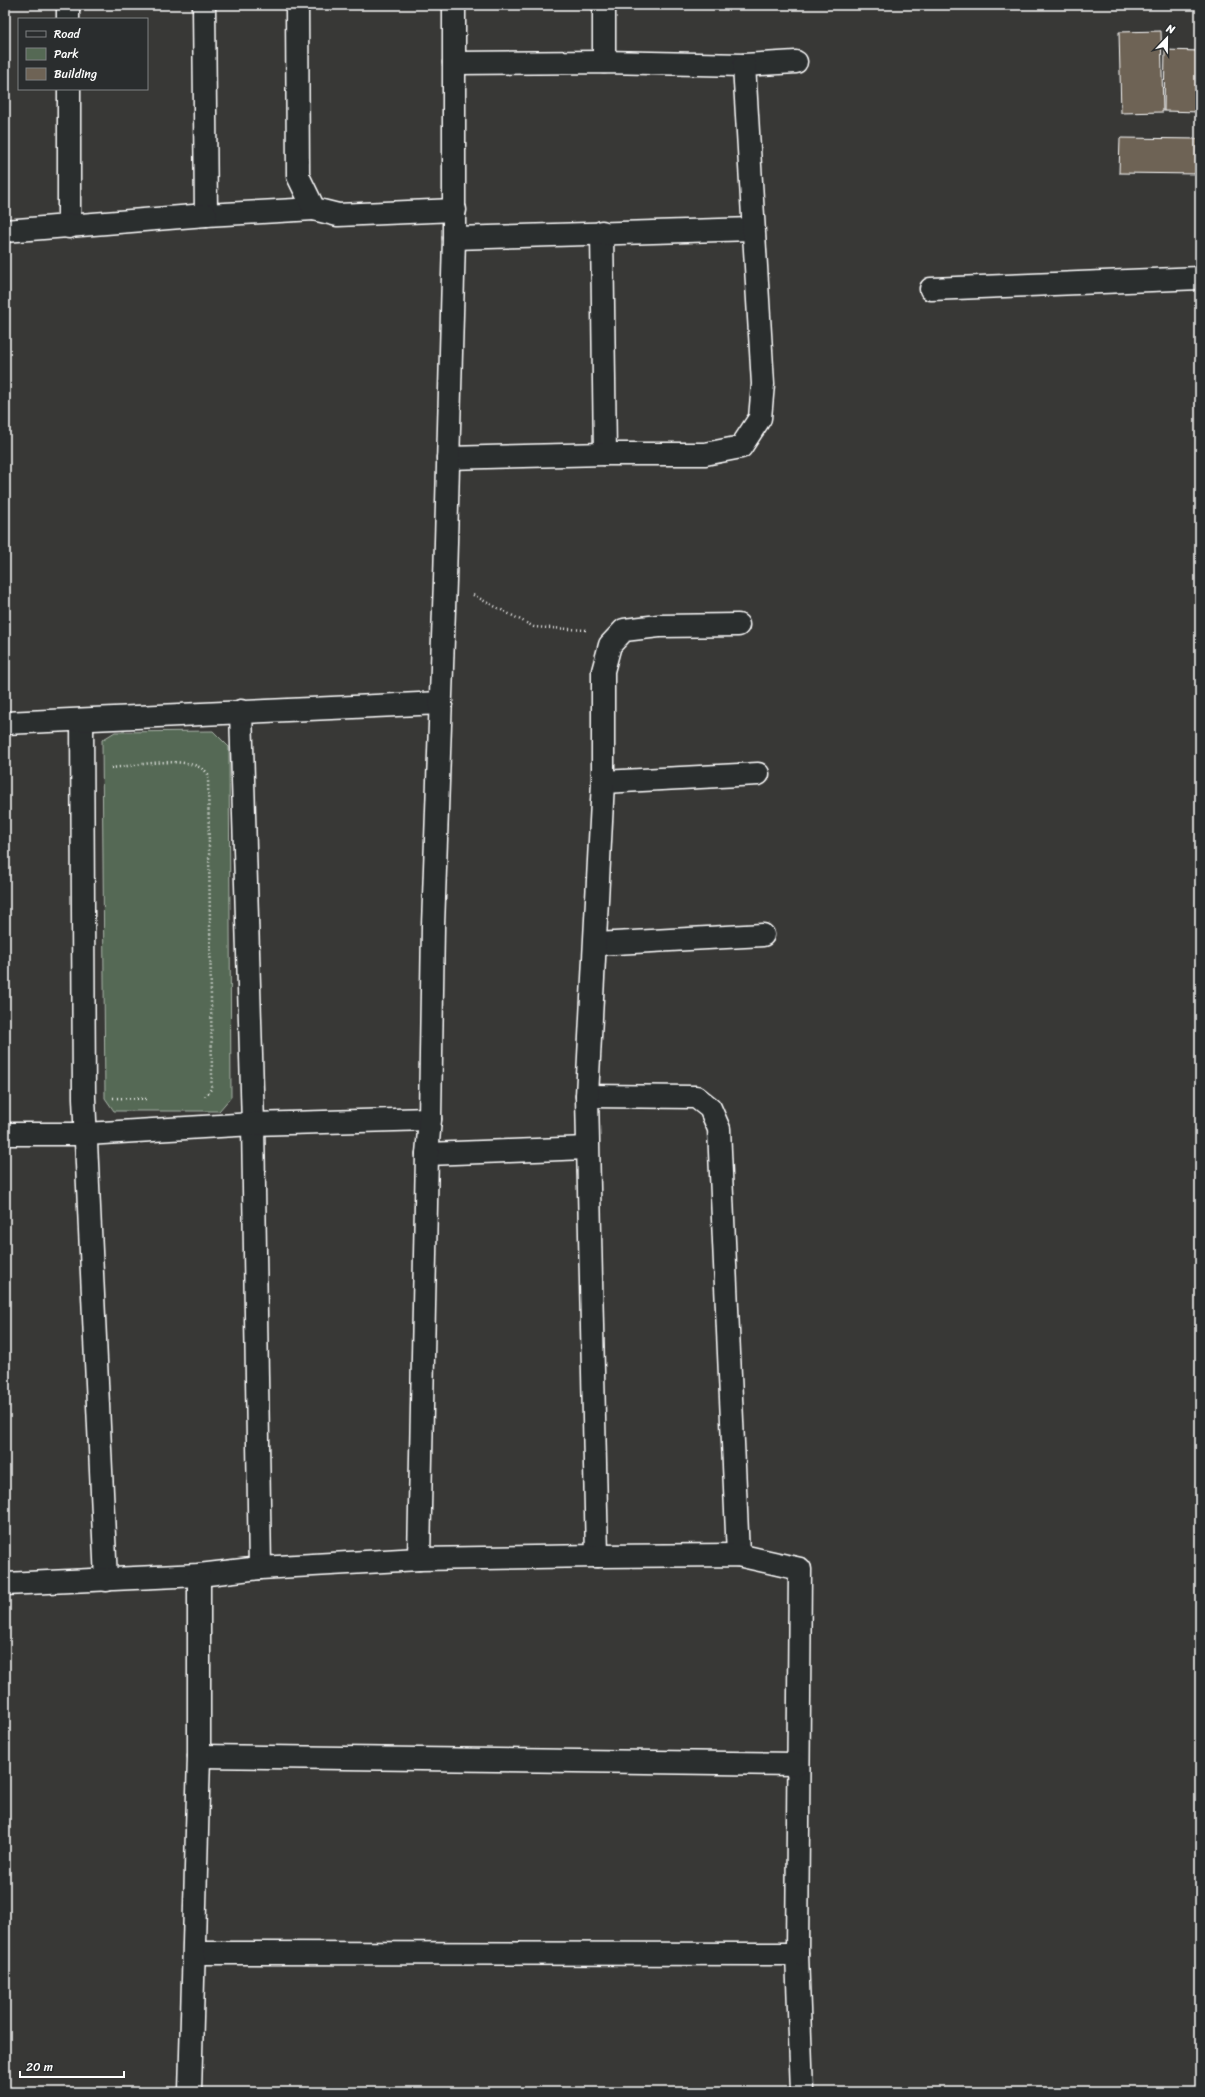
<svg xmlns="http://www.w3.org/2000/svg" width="1205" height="2097" viewBox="0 0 1205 2097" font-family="Sriracha,sans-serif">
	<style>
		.green { fill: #556954; stroke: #aab4aa }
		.building { fill: #6e6355; stroke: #fff }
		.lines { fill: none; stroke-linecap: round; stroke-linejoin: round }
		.minor-casing { stroke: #fff; stroke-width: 25 }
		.path { stroke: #fff; stroke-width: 2.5; stroke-dasharray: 1 3; stroke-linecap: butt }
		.minor { stroke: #2a2d2e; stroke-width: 22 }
	</style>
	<rect width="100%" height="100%" fill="#383836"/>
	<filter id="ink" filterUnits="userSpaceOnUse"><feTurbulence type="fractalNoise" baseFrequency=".025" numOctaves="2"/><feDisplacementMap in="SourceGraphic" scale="8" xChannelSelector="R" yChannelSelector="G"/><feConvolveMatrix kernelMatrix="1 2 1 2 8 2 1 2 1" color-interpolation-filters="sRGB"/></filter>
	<g filter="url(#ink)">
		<polygon class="green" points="213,731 229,747 231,1097 219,1111 114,1111 105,1098 102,740 115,732"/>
		<g class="building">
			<polygon points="1161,31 1163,112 1121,113 1119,32"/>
			<polygon points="1165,50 1200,51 1200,112 1164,111"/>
			<polygon points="1120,138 1200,139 1200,174 1119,173"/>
		</g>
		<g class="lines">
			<g class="minor-casing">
				<g id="minor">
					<polyline points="68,5 68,19"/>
					<polyline points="204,5 206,215 314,209"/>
					<polyline points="297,5 298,176 314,209 338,215 455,210"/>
					<polyline points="604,5 604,62"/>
					<polyline points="454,63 604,62 744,65 796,62"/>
					<polyline points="69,89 69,227"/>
					<polyline points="5,231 206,215"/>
					<polyline points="602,232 605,454"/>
					<polyline points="454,238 753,229"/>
					<polyline points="931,289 1200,278"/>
					<polyline points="448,458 605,454 705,454 741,447 760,418 763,384 744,65"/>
					<polyline points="241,711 253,1124 260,1568"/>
					<polyline points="82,720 84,1098 106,1580"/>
					<polyline points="5,723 441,703"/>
					<polyline points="603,782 758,774"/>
					<polyline points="596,944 763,935"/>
					<polyline points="587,1096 696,1097 710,1108 719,1129 738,1555"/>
					<polyline points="5,1134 86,1134 253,1124 430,1119"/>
					<polyline points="427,1154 587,1148"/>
					<polyline points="597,1556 587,1096 603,782 603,671 610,645 624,630 659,626 738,625"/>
					<polyline points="419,1559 427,1154 430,1119 433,926 445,580 454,238 454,5"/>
					<polyline points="5,1584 199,1575 260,1568 419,1559 597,1556 738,1555 800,1569 797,1954 802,2092"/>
					<polyline points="199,1756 797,1764"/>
					<polyline points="195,1953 797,1954"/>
					<polyline points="190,2092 199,1756 199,1575"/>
				</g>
			</g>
			<g class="path">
				<polyline points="473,595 534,627 586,630"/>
				<path d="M111,768C134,766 193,753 208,774L212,1075L211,1089L204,1098"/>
				<polyline points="113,1098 148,1099"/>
			</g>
			<use href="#minor" class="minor"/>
		</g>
	</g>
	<rect width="1205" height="2097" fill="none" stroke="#2a2d2e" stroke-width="20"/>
	<rect x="10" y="10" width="1185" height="2077" fill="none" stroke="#fff" stroke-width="1.5" filter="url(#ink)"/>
	<rect x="18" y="18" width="130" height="72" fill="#2a2d2e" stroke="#7f8182"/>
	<rect x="26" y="31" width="20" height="6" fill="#2a2d2e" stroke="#7f8182"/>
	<text x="54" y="38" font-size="12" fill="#ffffff">Road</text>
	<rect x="26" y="48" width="20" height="12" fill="#556954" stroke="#7f8182"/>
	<text x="54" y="58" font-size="12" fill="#ffffff">Park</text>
	<rect x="26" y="68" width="20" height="12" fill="#6e6355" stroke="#7f8182"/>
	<text x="54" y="78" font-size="12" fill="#ffffff">Building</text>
	<g transform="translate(1167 38) rotate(22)" stroke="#2a2d2e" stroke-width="3" paint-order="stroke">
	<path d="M0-3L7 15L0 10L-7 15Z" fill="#ffffff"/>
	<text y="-6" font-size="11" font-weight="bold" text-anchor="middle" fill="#ffffff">N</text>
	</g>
	<path d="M20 2071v6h104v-6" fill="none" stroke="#ffffff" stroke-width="2"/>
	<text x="26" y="2071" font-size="12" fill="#ffffff" stroke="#2a2d2e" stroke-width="3" paint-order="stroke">20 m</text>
</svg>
